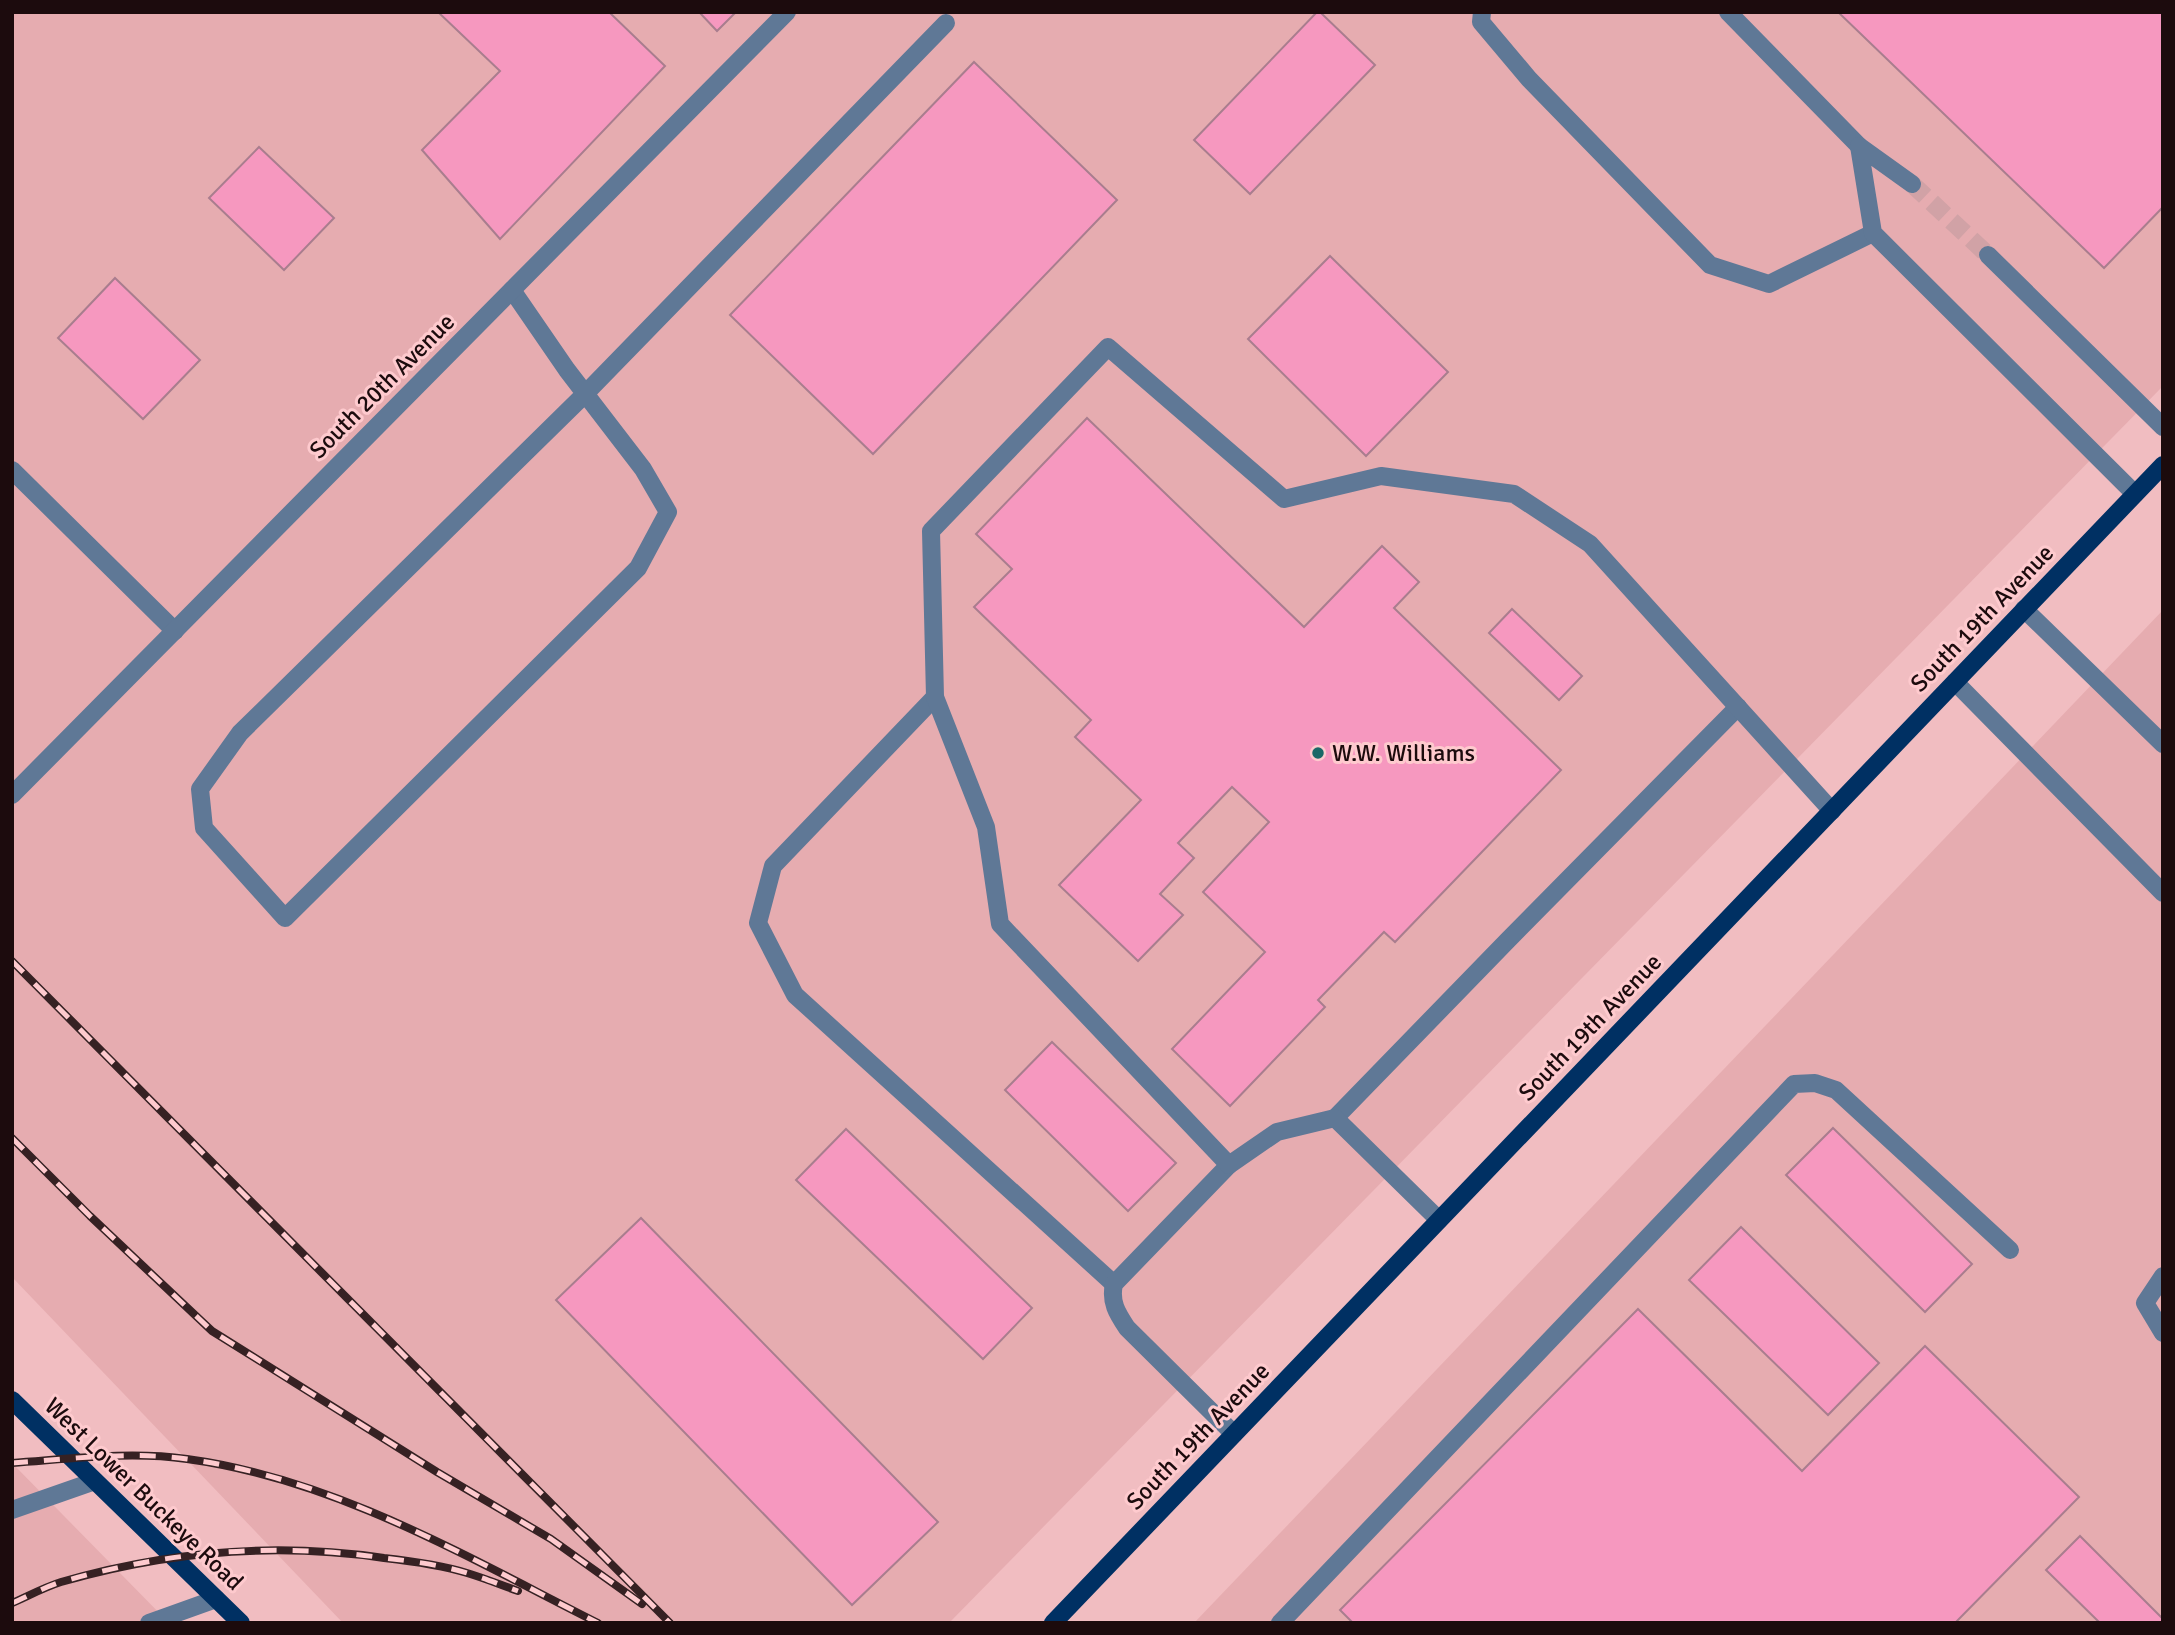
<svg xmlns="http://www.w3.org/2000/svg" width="2175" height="1635" viewBox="0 0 2175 1635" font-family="Signika,sans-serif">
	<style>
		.built { fill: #e6acb0 }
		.building { fill: #f698bf; stroke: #a97d8e; stroke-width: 2 }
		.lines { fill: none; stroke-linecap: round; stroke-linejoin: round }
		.minor-tunnel { stroke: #d1a2a6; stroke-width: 18; stroke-dasharray: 18 9; stroke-linecap: butt }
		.minor { stroke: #5f7896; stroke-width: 18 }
		.major { stroke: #003063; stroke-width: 18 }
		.rail-casing { stroke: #362123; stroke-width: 8 }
		.rail { stroke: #fecace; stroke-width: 5; stroke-dasharray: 16; stroke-linecap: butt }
		.poi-dot { fill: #1a6867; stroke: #fecace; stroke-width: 2.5 }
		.labels { text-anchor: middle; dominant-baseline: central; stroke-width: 6; stroke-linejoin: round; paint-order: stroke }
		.street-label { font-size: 24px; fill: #1c0b0d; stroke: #fecace }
		.poi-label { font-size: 24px; fill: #1c0b0d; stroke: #fecace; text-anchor: start }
	</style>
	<rect width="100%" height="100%" fill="#f1bdc1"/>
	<g class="built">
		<polygon points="12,12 2163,12 2163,386 949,1623 343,1623 12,1277"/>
		<polygon points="2163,610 2163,1623 1194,1623"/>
		<polygon points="12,1463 169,1623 12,1623"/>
	</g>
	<g class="building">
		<polygon points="438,12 609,12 665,66 500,239 422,150 500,71"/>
		<polygon points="699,12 736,12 717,31"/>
		<polygon points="1317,12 1320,12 1375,65 1250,194 1194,140"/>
		<polygon points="1838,12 2163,12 2163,207 2104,268"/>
		<polygon points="974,62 1117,200 873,454 730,315"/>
		<polygon points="259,147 334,218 284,270 209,198"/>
		<polygon points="1330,256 1448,372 1366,456 1248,339"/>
		<polygon points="115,278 200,360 143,419 58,338"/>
		<polygon points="1087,418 1304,627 1382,546 1419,582 1394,608 1561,770 1395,942 1384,932 1318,1000 1325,1007 1230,1106 1172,1049 1265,952 1203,892 1269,822 1232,787 1178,843 1194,858 1160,894 1183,915 1138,961 1059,885 1141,800 1075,737 1091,720 974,607 1012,569 976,534"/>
		<polygon points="1512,609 1582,676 1559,700 1489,633"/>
		<polygon points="1052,1042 1176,1163 1128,1211 1005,1090"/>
		<polygon points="1833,1128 1972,1264 1925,1312 1786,1175"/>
		<polygon points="846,1129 1032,1308 983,1359 796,1180"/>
		<polygon points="641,1218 938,1522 852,1605 556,1300"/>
		<polygon points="1741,1227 1879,1363 1828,1415 1689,1280"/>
		<polygon points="1638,1309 1802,1471 1925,1346 2079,1497 1955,1623 1353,1623 1340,1610"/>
		<polygon points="2080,1536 2163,1619 2163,1623 2100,1623 2046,1570"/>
	</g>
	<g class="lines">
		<polyline class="minor-tunnel" points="1912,184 1988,255"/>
		<g class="minor">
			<polyline points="1482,12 1481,22 1529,79 1710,265 1769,284 1873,233"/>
			<polyline points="1728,12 1859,146"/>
			<polyline points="1912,184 1859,146 1873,233 2135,494"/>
			<polyline points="1988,255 2163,427"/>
			<polyline points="512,290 567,370 643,469 668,512 638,568 285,918 204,828 200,789 240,733 585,394 946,23"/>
			<polyline points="12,470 175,631"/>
			<polyline points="2024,609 2163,744"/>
			<polyline points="1955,682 2163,893"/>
			<polyline points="935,697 773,866 758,923 795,995 1114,1284"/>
			<polyline points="12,795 787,12"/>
			<polyline points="1335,1118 1508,940 1738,707"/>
			<path d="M1229,1165L1114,1284C1110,1302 1117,1313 1127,1328L1234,1434"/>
			<polyline points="1439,1220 1335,1118 1277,1132 1229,1165 1000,924 986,827 935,697 931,531 1108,347 1284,499 1381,476 1514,494 1590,544 1832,811"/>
			<polyline points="2163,1276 2145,1303 2163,1333"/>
			<polyline points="12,1510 95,1481"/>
			<polyline points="149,1623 216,1599"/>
			<polyline points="1280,1623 1794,1084 1815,1083 1836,1090 2010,1250"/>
		</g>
		<g class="major">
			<polyline points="12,1400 241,1623"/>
			<polyline points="1053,1623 2163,465"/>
		</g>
		<g class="rail-casing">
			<g id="rail">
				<polyline points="12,961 670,1623"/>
				<polyline points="12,1138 90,1216 212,1331 437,1472 551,1539 642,1604"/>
				<path d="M12,1463C70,1459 129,1451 187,1459C335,1479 467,1557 598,1623"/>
				<path d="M12,1603C28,1596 45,1587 61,1582C168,1551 274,1542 384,1558C411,1561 441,1565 467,1573C484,1578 501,1585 518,1591"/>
			</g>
		</g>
		<use href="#rail" class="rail"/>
	</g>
	<circle class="poi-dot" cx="1318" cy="753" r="7"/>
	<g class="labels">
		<g class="street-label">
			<text transform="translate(382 386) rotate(-45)">South 20th Avenue</text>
			<text transform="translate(1982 618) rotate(-46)">South 19th Avenue</text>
			<text transform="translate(1590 1027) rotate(-46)">South 19th Avenue</text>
			<text transform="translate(1198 1436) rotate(-46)">South 19th Avenue</text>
			<text transform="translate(144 1494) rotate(44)">West Lower Buckeye Road</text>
		</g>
		<g class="poi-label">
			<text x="1332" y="753">W.W. Williams</text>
		</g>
	</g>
	<rect width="2175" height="1635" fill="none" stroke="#1c0b0d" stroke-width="28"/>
</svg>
